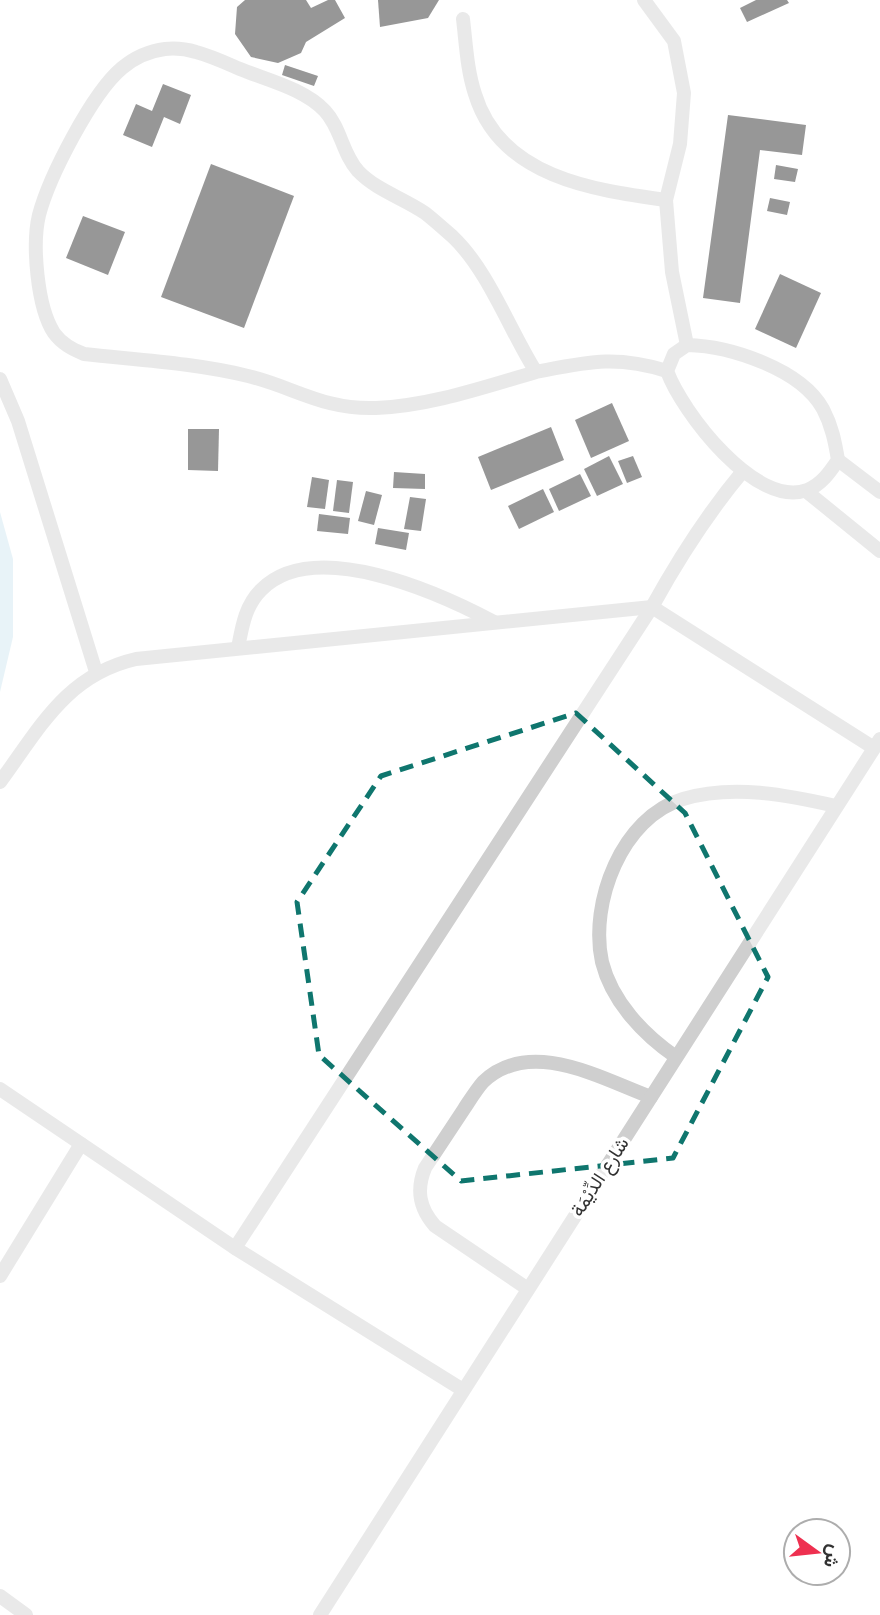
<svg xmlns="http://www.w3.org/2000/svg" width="880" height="1615" viewBox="0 0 880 1615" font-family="'Varela Round',Vazirmatn,sans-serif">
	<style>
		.water { fill: #cde5ef }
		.building { fill: #191919 }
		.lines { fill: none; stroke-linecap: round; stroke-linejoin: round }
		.service { stroke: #cfcfcf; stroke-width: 14 }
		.marked { fill: none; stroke: #0f766e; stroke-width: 5; stroke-dasharray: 14 9; stroke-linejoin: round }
		.labels { text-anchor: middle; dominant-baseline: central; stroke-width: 7; stroke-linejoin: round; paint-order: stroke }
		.street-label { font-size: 19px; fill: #323232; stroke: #fff }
	</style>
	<rect width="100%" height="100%" fill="#fff"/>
	<polygon class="water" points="0,512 13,559 13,637 0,692"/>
	<g class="building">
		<polygon points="245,0 306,0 311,8 328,0 335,0 345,18 306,42 301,53 278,63 251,57 235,34 237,7"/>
		<polygon points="378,0 439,0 428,18 380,27"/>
		<polygon points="756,0 787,0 789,3 747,22 740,8"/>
		<polygon points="285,65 318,76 314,86 282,75"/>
		<polygon points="163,84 191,95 180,124 164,117 152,147 123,135 136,104 152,111"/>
		<polygon points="728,115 806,125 802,155 760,150 740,303 703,298"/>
		<polygon points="211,164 294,196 244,328 161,297"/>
		<polygon points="776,165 798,169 795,182 774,179"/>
		<polygon points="770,198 790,202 787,215 767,211"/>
		<polygon points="83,216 125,232 108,275 66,258"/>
		<polygon points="780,274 821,293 796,348 755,329"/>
		<polygon points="612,403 629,441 591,458 575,420"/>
		<polygon points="551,427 564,460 491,490 478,457"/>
		<polygon points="188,429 219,429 218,471 188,470"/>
		<polygon points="609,456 623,484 597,496 584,469"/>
		<polygon points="633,456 642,477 627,483 618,461"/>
		<polygon points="394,472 425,474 425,489 393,488"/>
		<polygon points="580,474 591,496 559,511 549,489"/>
		<polygon points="312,477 329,480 325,509 307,507"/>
		<polygon points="337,480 353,482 349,513 333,511"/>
		<polygon points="543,489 554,512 519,529 508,506"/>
		<polygon points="366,491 382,495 374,525 358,521"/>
		<polygon points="410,497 426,499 421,531 404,529"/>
		<polygon points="319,514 350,518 348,534 317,531"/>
		<polygon points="378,528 409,533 406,550 375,544"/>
	</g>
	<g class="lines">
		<g class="service">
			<polyline points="644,0 674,41 684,93 680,144 666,200 672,272 687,345"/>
			<path d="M463,19C466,44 467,70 475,94C500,177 593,190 666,200"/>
			<path d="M687,345C730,346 801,369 823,409C832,426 835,442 838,460C830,472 821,485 807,490C756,509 682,412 667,371L674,354Z"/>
			<path d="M536,372C484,387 430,406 376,408C323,410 294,387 248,376C195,363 138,360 84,354C72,349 62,344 54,333C37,307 32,244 39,215C49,177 92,93 122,68C134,58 149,51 165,49C175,48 186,49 196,52C211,56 226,63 240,69C267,80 305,89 325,111C341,128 342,153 358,171C376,190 403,198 425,213C434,220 444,229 453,237C488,270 510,331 536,372C588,362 615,355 667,371"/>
			<polyline points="0,379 18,421 96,672"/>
			<polyline points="838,460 880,492"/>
			<polyline points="806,491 880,551"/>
			<path d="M238,648C242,627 245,606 261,590C314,536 439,593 494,622"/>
			<path d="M0,782C40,728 66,675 136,659L652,607L874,748"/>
			<path d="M676,1057C644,1035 612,1002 602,962C589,903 622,817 683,799C732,784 788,795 836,806"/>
			<polyline points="0,1089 235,1248 463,1390"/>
			<path d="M235,1248L652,607C679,558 707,514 743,471"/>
			<polyline points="0,1276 81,1144"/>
			<path d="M528,1289L435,1226C419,1208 416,1190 425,1168C438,1148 451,1129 464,1109C470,1100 476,1090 483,1082C530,1037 600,1078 651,1097"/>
			<polyline points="0,1596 26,1615"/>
			<polyline points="320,1615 880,739"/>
		</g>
	</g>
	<path d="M0 0H880V1615H0ZM576,713L685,813L768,977L673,1158L461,1181L319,1055L297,902L381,776Z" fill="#fff" fill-opacity=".55" fill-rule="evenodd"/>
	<path class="marked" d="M576,713L685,813L768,977L673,1158L461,1181L319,1055L297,902L381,776Z"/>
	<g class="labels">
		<g class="street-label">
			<text transform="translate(600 1177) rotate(-57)">شارع الدِّيْمَة</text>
		</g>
	</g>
	<g transform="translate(817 1552) rotate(105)"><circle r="33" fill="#ffffff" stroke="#adadad" stroke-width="2"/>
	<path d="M0-5L12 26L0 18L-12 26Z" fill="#ee3050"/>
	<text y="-10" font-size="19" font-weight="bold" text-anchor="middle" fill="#323232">ش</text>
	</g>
</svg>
